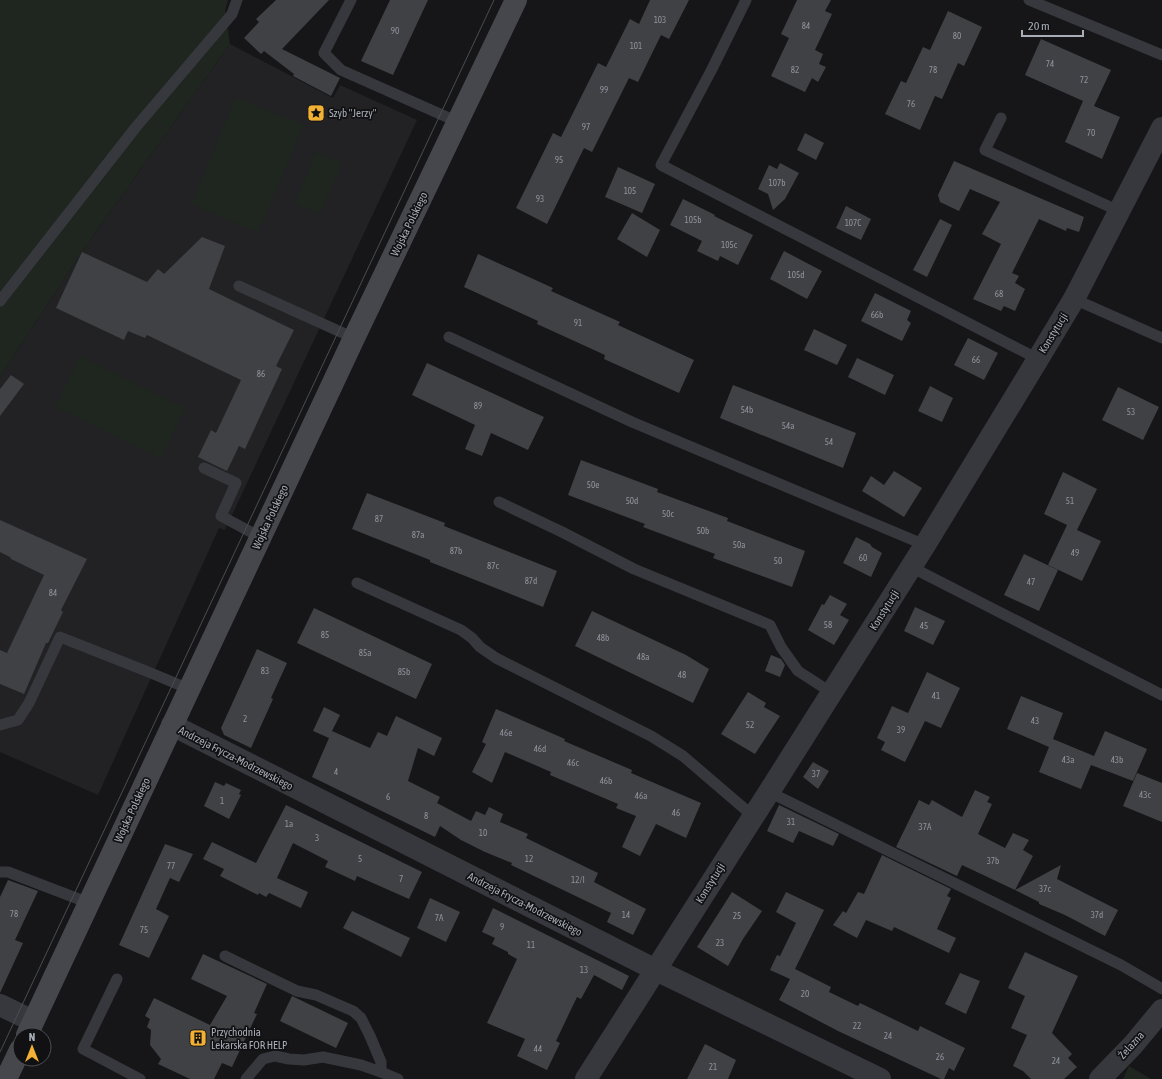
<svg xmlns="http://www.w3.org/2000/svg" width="1162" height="1079" viewBox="0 0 1162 1079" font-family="'Asap Condensed',sans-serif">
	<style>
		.built { fill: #222225 }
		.green { fill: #1e261f }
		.building { fill: #404145 }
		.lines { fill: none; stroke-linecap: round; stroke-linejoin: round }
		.service { stroke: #37383d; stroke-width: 11 }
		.minor { stroke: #37383d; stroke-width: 22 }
		.secondary { stroke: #45474d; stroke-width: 22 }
		.tram { stroke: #4a4c52; stroke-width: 1 }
		.labels { text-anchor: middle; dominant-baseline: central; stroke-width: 3.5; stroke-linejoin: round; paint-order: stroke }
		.number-label { font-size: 9px; fill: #8e929b }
		.poi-label { font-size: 11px; fill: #a8adb8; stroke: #111113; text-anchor: start }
		.street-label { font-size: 11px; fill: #a8adb8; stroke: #111113 }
	</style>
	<rect width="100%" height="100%" fill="#161618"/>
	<polygon class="built" points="230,44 333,98 340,85 417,120 225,530 219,528 98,795 0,752 0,377 81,253"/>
	<g class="green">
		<polygon points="0,0 228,0 225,10 230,44 81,253 0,377"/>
		<polygon points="236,97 304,125 258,232 191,204"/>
		<polygon points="316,152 342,163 320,214 295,204"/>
		<polygon points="80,356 185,408 161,458 55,407"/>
		<polygon points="1129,1066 1151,1079 1123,1079"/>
	</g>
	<g class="building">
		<polygon points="276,0 329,0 282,49 340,78 331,96 293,76 294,74 264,51 261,54 244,38 259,22 256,19"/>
		<polygon points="390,0 428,0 393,75 361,61"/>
		<polygon points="650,0 689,0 669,39 661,35 638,82 629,78 592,152 584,148 547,224 516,208 553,133 561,137 598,63 606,67 630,19 639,24"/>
		<polygon points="797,0 831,0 825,11 832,14 815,50 823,54 819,64 826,67 818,82 812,78 805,92 771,76 789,38 781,34"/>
		<polygon points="948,11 982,27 964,66 958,63 942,99 935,96 920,130 885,114 901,81 906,83 923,47 930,50"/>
		<polygon points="1041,39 1111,70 1094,106 1120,117 1102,159 1065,142 1083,101 1025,75"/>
		<polygon points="805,133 824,143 816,160 797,150"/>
		<polygon points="954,161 1084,217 1079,232 1067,228 1066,231 1039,219 1012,273 1019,276 1015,283 1025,289 1015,311 1004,306 1001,311 973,299 1001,244 982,234 1000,202 970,189 959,211 940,202 938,195"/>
		<polygon points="780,163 799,173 785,199 773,210 768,194 758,189 769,165 777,169"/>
		<polygon points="618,167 655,184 642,213 605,197"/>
		<polygon points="683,199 715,215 714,216 753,235 738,265 720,256 718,261 697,251 702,241 670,225"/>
		<polygon points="846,206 871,219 861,240 836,228"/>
		<polygon points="632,213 660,230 647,257 617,239"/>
		<polygon points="940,219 952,225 927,277 913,270"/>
		<polygon points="202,237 225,246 209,289 294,330 276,366 282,369 245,449 239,446 227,471 198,457 211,430 216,433 241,380 147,335 145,338 128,331 124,340 56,308 82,252 147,282 158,269 164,274"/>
		<polygon points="784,251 822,271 807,299 770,279"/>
		<polygon points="478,254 553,288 551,291 620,322 618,325 694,360 679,393 604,359 605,355 537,324 538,321 464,287"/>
		<polygon points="875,293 911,311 907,320 911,323 902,341 861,321"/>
		<polygon points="814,329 847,345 837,365 804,350"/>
		<polygon points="968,338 998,353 984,380 954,365"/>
		<polygon points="857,358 894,375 885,395 848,377"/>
		<polygon points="427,363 544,417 528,450 491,433 482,456 465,449 475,425 412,395"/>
		<polygon points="11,375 24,384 0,416 0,389"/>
		<polygon points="733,385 856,433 843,468 720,418"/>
		<polygon points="930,386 953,398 942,422 918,411"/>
		<polygon points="1118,387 1159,407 1143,440 1102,420"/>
		<polygon points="581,460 658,489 657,492 728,518 727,521 805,551 792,587 713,558 715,554 643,527 645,524 568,495"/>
		<polygon points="894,471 922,488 904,517 862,491 871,476 884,485"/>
		<polygon points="1063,472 1097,489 1077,530 1101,541 1082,581 1048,565 1067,525 1044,514"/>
		<polygon points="367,493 445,523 444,526 557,571 543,607 430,562 430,560 352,529"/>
		<polygon points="0,520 87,559 61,610 63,612 48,643 46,643 24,694 0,684 0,650 7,653 44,575 11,559 10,557 0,552"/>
		<polygon points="856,537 870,544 872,547 882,553 871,577 843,563"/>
		<polygon points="1024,554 1058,570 1039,611 1004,595"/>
		<polygon points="830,595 847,604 840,615 849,620 834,645 808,630 822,604 824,605"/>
		<polygon points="915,607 945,621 933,645 904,631"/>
		<polygon points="314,608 432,664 416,699 297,643"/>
		<polygon points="592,611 686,655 709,669 693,703 575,646"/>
		<polygon points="257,649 287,663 271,698 273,699 251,748 224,735 221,728"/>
		<polygon points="771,655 781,659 785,665 780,677 765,671"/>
		<polygon points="927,672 960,688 941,728 925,721 905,762 881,750 885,742 877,738 892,706 908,713"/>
		<polygon points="748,692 766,703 764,707 780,716 755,754 721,734"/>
		<polygon points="1021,696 1063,713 1053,739 1094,756 1105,731 1147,749 1133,781 1091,765 1081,789 1039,772 1049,747 1007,729"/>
		<polygon points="324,707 340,715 330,735 332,731 370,748 378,732 387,736 396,716 442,738 434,756 418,748 408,781 440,797 437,803 471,821 476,811 485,815 489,807 503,814 500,822 528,834 526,838 598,873 594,882 646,909 633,935 607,922 611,913 511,865 512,863 485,852 461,840 440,826 435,837 312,777 329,738 313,731"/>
		<polygon points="496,709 565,739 564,741 632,770 631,773 701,803 686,838 656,824 640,856 622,847 636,816 616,808 618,804 550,775 551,772 505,752 492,783 472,772 486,744 482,742"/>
		<polygon points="813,762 829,771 818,789 803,777"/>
		<polygon points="1137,773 1162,783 1162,822 1123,806"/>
		<polygon points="215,782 224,786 226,783 241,790 239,794 241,795 229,819 204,806"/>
		<polygon points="975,790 990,797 987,802 992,804 978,834 1005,848 1013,833 1029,840 1023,850 1033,856 1015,890 962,865 957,876 896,847 919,800 929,805 932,800 962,817"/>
		<polygon points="286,805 422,872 409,899 357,876 355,881 325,867 328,861 293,843 277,878 308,892 301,908 269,893 266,897 259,893 258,895 220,876 224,869 203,859 212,842 256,863"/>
		<polygon points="779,805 839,834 833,846 799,831 793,843 767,831"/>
		<polygon points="165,844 193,854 179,882 170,878 156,909 169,916 149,958 119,945"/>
		<polygon points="882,855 951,889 947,896 951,898 937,929 956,938 949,953 894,927 892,931 866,920 857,938 833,925 843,911 846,913 858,892 864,894"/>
		<polygon points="1061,865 1057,879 1118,910 1105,936 1065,915 1039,904 1039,902 1015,890"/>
		<polygon points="8,880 38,891 15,940 23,943 0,993 0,897"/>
		<polygon points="732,892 762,911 743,939 728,966 697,947"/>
		<polygon points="786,892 824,910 795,969 831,987 829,992 858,1006 860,1003 918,1031 920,1026 965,1048 954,1071 949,1068 944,1079 941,1079 838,1031 779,1000 790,979 770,970 777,955 780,956 796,923 776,912"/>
		<polygon points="430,898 460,912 446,942 417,928"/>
		<polygon points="493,908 629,976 622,990 594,975 581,999 577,997 556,1041 560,1043 547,1070 517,1056 525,1039 487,1023 517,959 508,954 508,952 492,944 495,938 482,932"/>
		<polygon points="352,911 410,938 401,957 343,928"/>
		<polygon points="1025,952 1078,976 1052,1033 1072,1054 1068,1058 1077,1067 1064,1079 1031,1079 1023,1071 1013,1066 1027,1035 1011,1028 1025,996 1008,988"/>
		<polygon points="203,954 267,984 254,1013 257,1014 232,1067 222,1063 214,1079 190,1079 158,1064 161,1059 150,1045 151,1030 147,1027 150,1019 145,1016 154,998 210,1025 227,996 191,979"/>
		<polygon points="960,973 980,981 966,1014 945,1004"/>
		<polygon points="292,996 348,1023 336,1048 280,1021"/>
		<polygon points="705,1044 736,1060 728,1079 687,1079"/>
	</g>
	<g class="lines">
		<g class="service">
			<polyline points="351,0 324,53 341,70 458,122"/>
			<polyline points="746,0 712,69 661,165 1038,359"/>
			<polyline points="1029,0 1162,55"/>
			<polyline points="1001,118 985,150 1119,211"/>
			<polyline points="239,286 354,338"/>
			<polyline points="1074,299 1162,338"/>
			<polyline points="0,301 136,127 232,14 237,0"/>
			<polyline points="449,337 632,422 925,545"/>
			<polyline points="204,468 236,483 221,516 260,537"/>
			<polyline points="499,502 562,532 634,569 770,625 781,647 798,671 832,693"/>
			<polyline points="911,567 1162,695"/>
			<polyline points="357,583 461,630 472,638 480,647 496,658 651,736 683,756 753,816"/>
			<polyline points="0,725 18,720 29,703 60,637 151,673 189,689"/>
			<polyline points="769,792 1121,965 1159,987 1162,989"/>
			<polyline points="0,872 8,872 89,903"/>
			<polyline points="225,956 297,991 316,995 353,1011 361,1018 370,1036 381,1062 381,1072"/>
			<polyline points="117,979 83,1049 140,1079"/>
			<polyline points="246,1079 263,1059 275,1056 289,1059 304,1060 323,1057 361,1065 381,1072 398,1079"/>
		</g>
		<g class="minor">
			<polyline points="172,725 656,970 880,1079"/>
			<polyline points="0,1005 33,1021"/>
			<polyline points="586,1079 769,792 925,545 1038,359 1074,299 1162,128"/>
			<polyline points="1100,1079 1133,1045 1162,1010"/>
		</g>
		<g class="secondary">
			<polyline points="27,1035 354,338 516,0"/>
			<polyline points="6,1079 20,1050"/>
		</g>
		<polyline class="tram" points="0,1052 494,0"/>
	</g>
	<defs>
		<g id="sight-square" transform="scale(0.9)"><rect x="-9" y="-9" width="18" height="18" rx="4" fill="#f2b134" stroke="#111113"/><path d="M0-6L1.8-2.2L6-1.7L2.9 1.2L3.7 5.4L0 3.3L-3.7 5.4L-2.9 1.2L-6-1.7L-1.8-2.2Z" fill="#111"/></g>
		<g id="building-square" transform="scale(0.9)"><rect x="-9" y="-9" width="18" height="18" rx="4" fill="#f2b134" stroke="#111113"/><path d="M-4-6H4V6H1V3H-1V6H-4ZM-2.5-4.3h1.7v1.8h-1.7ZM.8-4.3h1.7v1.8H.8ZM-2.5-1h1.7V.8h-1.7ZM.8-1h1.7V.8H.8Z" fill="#111"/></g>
	</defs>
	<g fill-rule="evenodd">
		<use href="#sight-square" x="316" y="113"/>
		<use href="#building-square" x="198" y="1038"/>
	</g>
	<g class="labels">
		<g class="number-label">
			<text x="660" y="20">103</text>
			<text x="806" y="26">84</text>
			<text x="395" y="31">90</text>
			<text x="957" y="36">80</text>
			<text x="636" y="46">101</text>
			<text x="1050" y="64">74</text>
			<text x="795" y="70">82</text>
			<text x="933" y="70">78</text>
			<text x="1084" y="80">72</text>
			<text x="604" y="90">99</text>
			<text x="911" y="104">76</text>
			<text x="586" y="127">97</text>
			<text x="1091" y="133">70</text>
			<text x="559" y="160">95</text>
			<text x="777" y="183">107b</text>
			<text x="630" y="191">105</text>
			<text x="540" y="199">93</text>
			<text x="693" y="220">105b</text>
			<text x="853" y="223">107C</text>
			<text x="729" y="245">105c</text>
			<text x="796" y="275">105d</text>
			<text x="999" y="294">68</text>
			<text x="877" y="315">66b</text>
			<text x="578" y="323">91</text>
			<text x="976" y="360">66</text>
			<text x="261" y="374">86</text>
			<text x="478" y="406">89</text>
			<text x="747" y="410">54b</text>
			<text x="1131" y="412">53</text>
			<text x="788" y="426">54a</text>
			<text x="829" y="442">54</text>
			<text x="593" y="485">50e</text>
			<text x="632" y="501">50d</text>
			<text x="1070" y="501">51</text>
			<text x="668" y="514">50c</text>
			<text x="379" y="519">87</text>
			<text x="703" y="531">50b</text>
			<text x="418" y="535">87a</text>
			<text x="739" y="545">50a</text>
			<text x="456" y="551">87b</text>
			<text x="1075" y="553">49</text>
			<text x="863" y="558">60</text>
			<text x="778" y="561">50</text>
			<text x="493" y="566">87c</text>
			<text x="531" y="581">87d</text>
			<text x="1031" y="582">47</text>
			<text x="53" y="593">84</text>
			<text x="828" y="625">58</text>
			<text x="924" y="626">45</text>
			<text x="325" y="635">85</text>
			<text x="603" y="638">48b</text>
			<text x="365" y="653">85a</text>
			<text x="643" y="657">48a</text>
			<text x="265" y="671">83</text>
			<text x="404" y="672">85b</text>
			<text x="682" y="675">48</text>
			<text x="936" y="696">41</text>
			<text x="245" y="719">2</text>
			<text x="1035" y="721">43</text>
			<text x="750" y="725">52</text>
			<text x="901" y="730">39</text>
			<text x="506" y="733">46e</text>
			<text x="540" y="749">46d</text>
			<text x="1068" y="760">43a</text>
			<text x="1117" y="760">43b</text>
			<text x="573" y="763">46c</text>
			<text x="336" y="772">4</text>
			<text x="816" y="774">37</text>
			<text x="606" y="781">46b</text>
			<text x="1145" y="795">43c</text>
			<text x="641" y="796">46a</text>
			<text x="388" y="797">6</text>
			<text x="222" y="801">1</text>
			<text x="676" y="813">46</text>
			<text x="426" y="816">8</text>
			<text x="791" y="822">31</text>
			<text x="289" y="824">1a</text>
			<text x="925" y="827">37A</text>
			<text x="483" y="833">10</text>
			<text x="317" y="838">3</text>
			<text x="360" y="859">5</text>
			<text x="529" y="859">12</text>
			<text x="993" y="861">37b</text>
			<text x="171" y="866">77</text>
			<text x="401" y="879">7</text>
			<text x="578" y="880">12/I</text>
			<text x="1045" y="889">37c</text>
			<text x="14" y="914">78</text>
			<text x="626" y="915">14</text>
			<text x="1097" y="915">37d</text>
			<text x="737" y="916">25</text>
			<text x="439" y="918">7A</text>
			<text x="502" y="927">9</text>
			<text x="144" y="930">75</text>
			<text x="720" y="943">23</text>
			<text x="531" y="945">11</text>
			<text x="584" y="970">13</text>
			<text x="805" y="994">20</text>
			<text x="857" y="1026">22</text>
			<text x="888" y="1036">24</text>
			<text x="538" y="1049">44</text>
			<text x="940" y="1057">26</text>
			<text x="1056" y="1061">24</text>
			<text x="713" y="1067">21</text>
		</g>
		<g class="poi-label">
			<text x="329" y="113">Szyb "Jerzy"</text>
			<text x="211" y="1032">Przychodnia<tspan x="211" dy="13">Lekarska FOR HELP</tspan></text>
		</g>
		<g class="street-label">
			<text transform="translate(409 224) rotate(-64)">Wojska Polskiego</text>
			<text transform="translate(1053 333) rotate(-59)">Konstytucji</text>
			<text transform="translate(270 517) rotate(-65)">Wojska Polskiego</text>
			<text transform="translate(884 610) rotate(-58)">Konstytucji</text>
			<text transform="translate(236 758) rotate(27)">Andrzeja Frycza-Modrzewskiego</text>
			<text transform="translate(132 810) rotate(-65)">Wojska Polskiego</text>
			<text transform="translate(710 883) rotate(-58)">Konstytucji</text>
			<text transform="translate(525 904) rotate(27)">Andrzeja Frycza-Modrzewskiego</text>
			<text transform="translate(1131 1045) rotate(-48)">Żelazna</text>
		</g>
	</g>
	<g transform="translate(32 1047)"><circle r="19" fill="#111113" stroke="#4d4f55"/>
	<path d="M0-3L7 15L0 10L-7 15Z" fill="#f2b134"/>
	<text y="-6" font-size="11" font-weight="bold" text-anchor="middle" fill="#a8adb8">N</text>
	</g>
	<path d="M1022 30v6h61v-6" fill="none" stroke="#a8adb8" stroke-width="2"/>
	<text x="1028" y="30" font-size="12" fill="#a8adb8" stroke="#111113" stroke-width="3" paint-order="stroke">20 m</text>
</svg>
